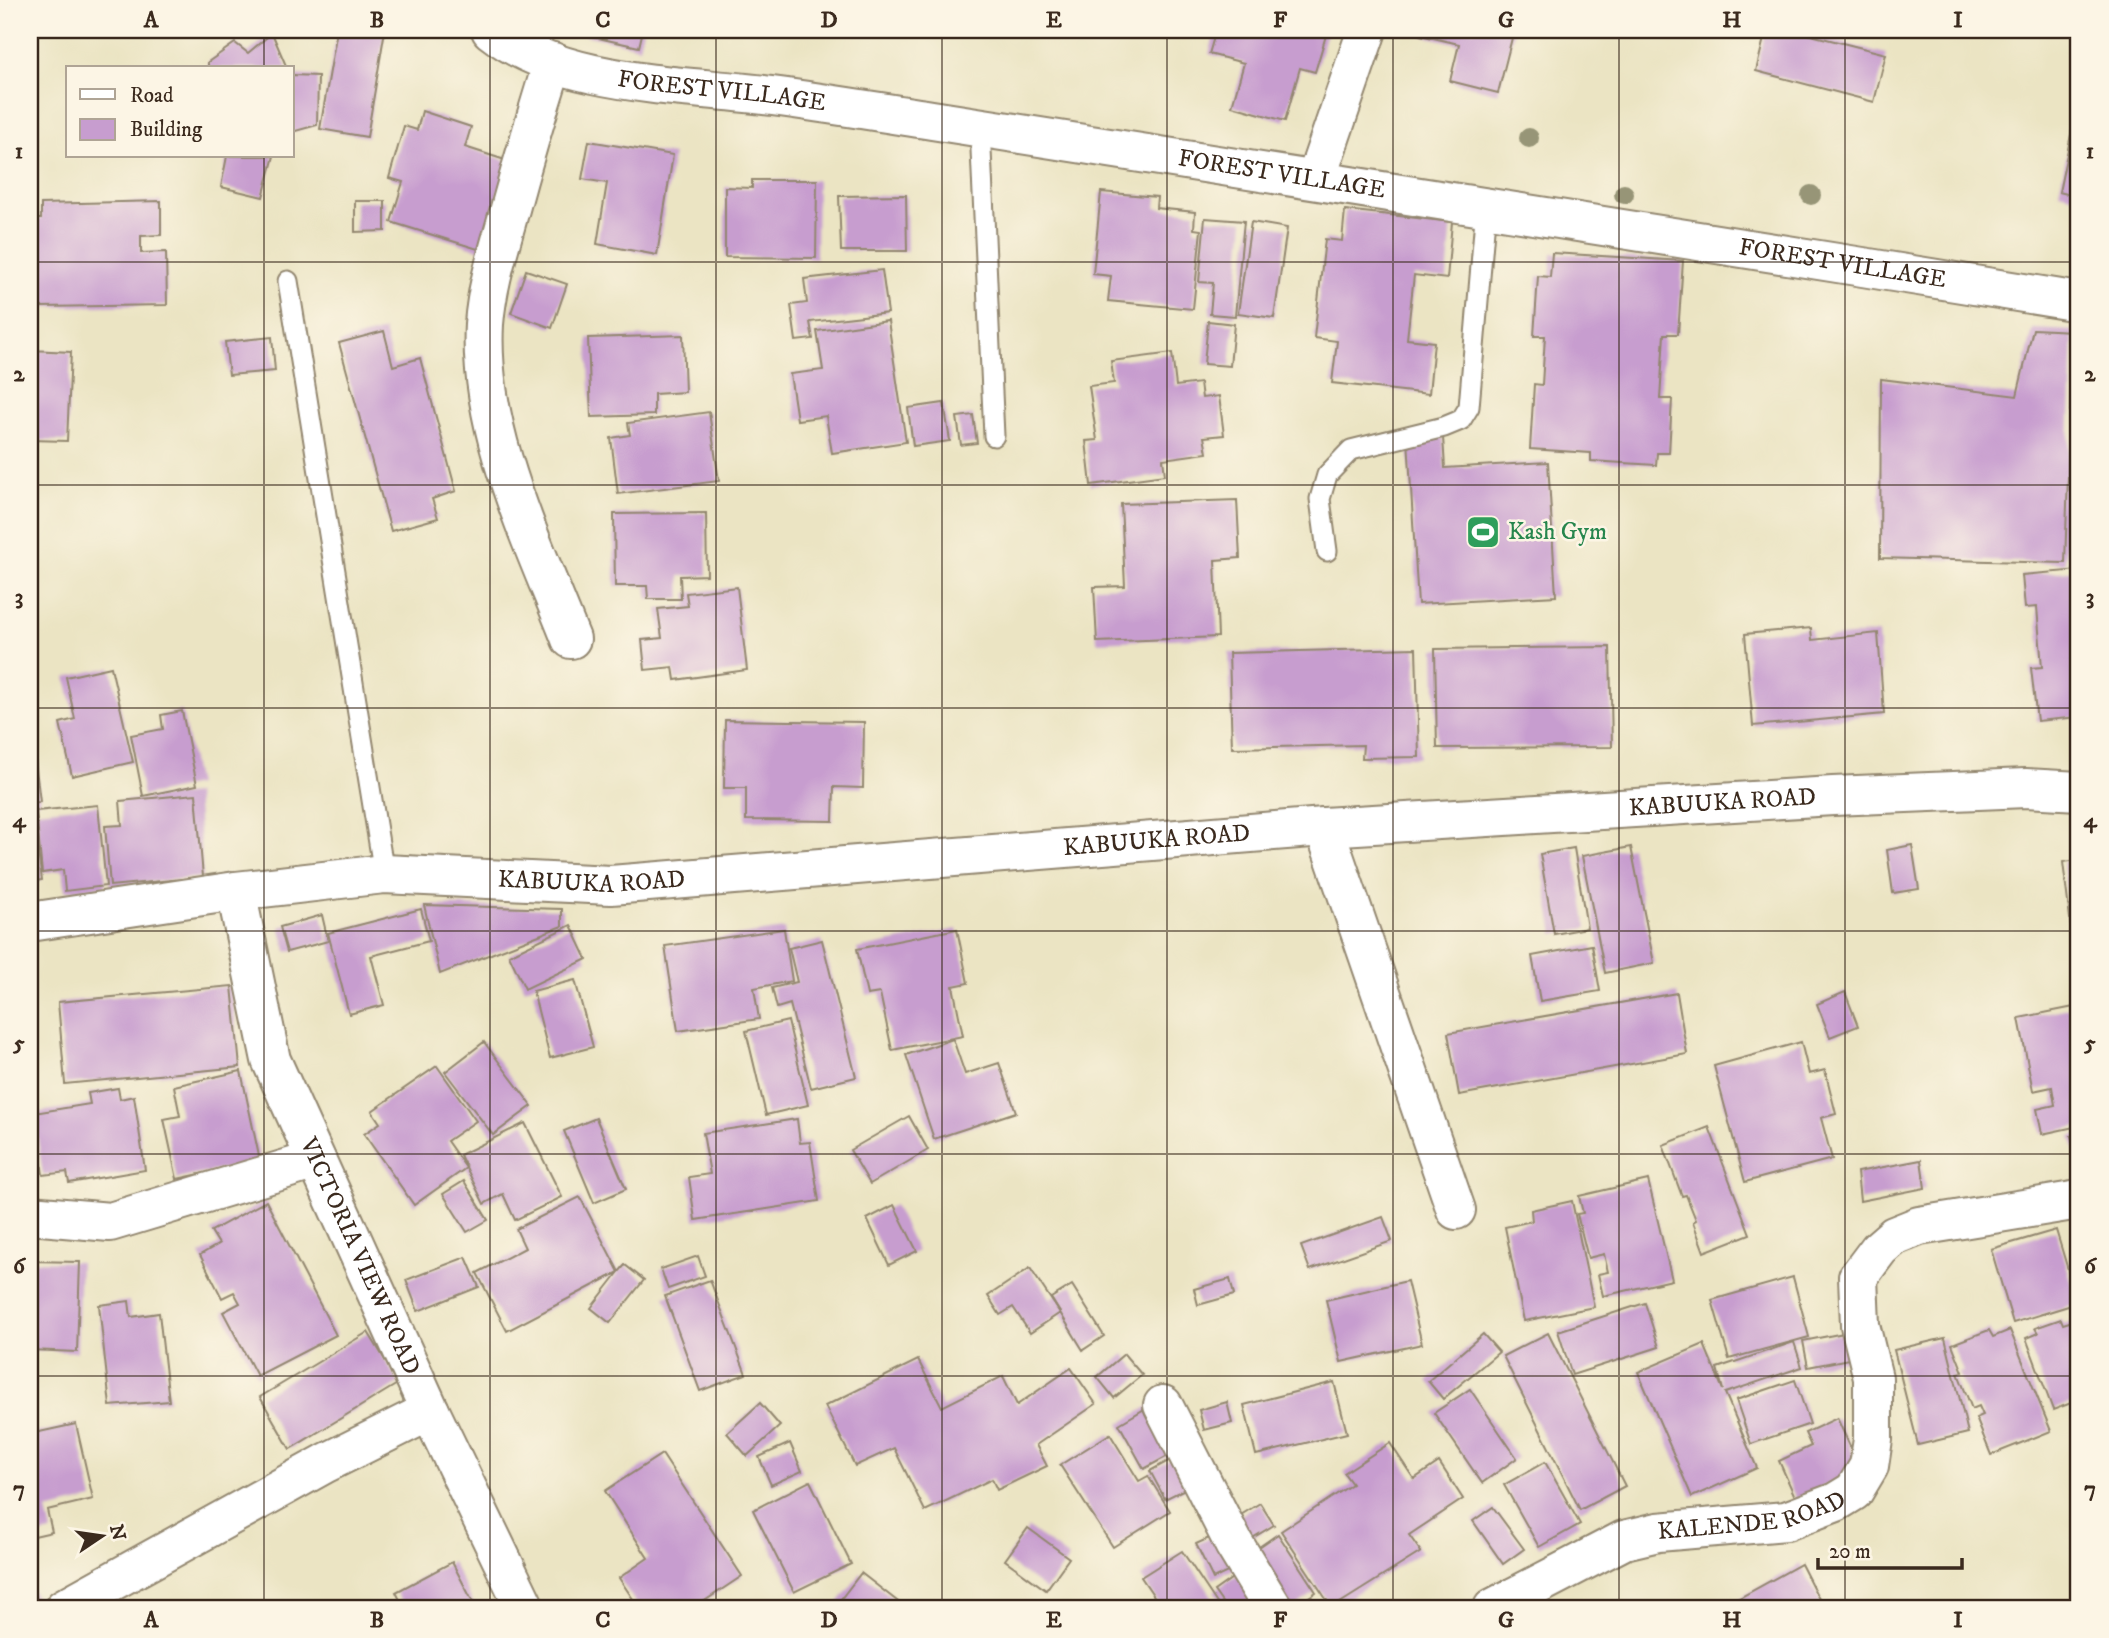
<svg xmlns="http://www.w3.org/2000/svg" width="2109" height="1638" viewBox="0 0 2109 1638" font-family="'IM FELL DW Pica',serif">
	<style>
		.building { fill: #c79dcf }
		.lines { fill: none; stroke-linecap: round; stroke-linejoin: round }
		.service-casing { stroke: #938770; stroke-width: 23 }
		.minor-casing { stroke: #938770; stroke-width: 42 }
		.service { stroke: #fff; stroke-width: 19 }
		.minor { stroke: #fff; stroke-width: 38 }
		.tree { fill: #979577 }
		.grid { fill: none; stroke: #3b2a1e; stroke-width: 2; stroke-opacity: 0.55 }
		.labels { text-anchor: middle; dominant-baseline: central; stroke-width: 5; stroke-linejoin: round; paint-order: stroke }
		.street-label { font-size: 24px; fill: #3b2a1e; stroke: #fcf5e5 }
		.leisure-label { font-size: 24px; fill: #27864d; stroke: #fcf5e5; text-anchor: start }
		.neatline { fill: none; stroke: #3b2a1e; stroke-width: 2.5 }
		.grid-label { font-size: 23px; text-anchor: middle; font-weight: bold; fill: #3b2a1e }
	</style>
	<rect width="100%" height="100%" fill="#fcf5e5"/>
	<filter id="ink" filterUnits="userSpaceOnUse"><feTurbulence type="fractalNoise" baseFrequency=".0143" numOctaves="2"/><feDisplacementMap in="SourceGraphic" scale="14" xChannelSelector="R" yChannelSelector="G"/><feConvolveMatrix kernelMatrix="1 2 1 2 8 2 1 2 1" color-interpolation-filters="sRGB"/></filter>
	<filter id="wash" filterUnits="userSpaceOnUse"><feTurbulence type="fractalNoise" baseFrequency=".00686" numOctaves="4" result="noise"/><feDisplacementMap in="SourceGraphic" scale="28" xChannelSelector="R" yChannelSelector="G"/><feGaussianBlur stdDeviation="1.57" result="paint"/><feColorMatrix in="noise" values="0 0 0 0 0 0 0 0 0 0 0 0 0 0 0 0 0 1.4 0 .05"/><feComposite in="paint" operator="in"/></filter>
	<g filter="url(#wash)">
		<rect width="100%" height="100%" fill="#ebe4c3"/>
		<g id="blocks">
			<g class="building">
				<polygon points="337,30 385,30 367,137 320,129"/>
				<polygon points="585,30 643,30 639,47 584,35"/>
				<polygon points="1216,30 1317,30 1327,32 1315,72 1300,68 1285,121 1232,106 1244,63 1209,54"/>
				<polygon points="1422,30 1514,30 1498,93 1450,81 1459,44 1420,35"/>
				<polygon points="1766,30 1791,30 1886,54 1874,102 1756,71"/>
				<polygon points="272,33 287,68 208,68 208,62 235,43 248,53"/>
				<polygon points="292,75 318,76 317,125 292,132"/>
				<polygon points="422,111 471,127 465,147 508,161 481,250 391,222 403,182 389,178 404,126 417,130"/>
				<polygon points="2074,120 2079,121 2079,197 2059,192"/>
				<polygon points="589,141 673,155 657,255 597,244 607,183 582,179"/>
				<polygon points="227,156 274,156 263,197 221,187"/>
				<polygon points="752,180 817,180 816,258 725,257 725,187 752,188"/>
				<polygon points="1101,192 1157,197 1156,208 1195,212 1194,229 1201,230 1193,309 1108,301 1111,276 1093,274"/>
				<polygon points="906,195 907,251 841,251 839,196"/>
				<polygon points="161,201 161,235 141,236 141,253 166,252 167,305 40,307 39,255 30,255 30,219 41,219 41,204"/>
				<polygon points="355,201 385,201 385,231 355,232"/>
				<polygon points="1345,210 1452,222 1447,279 1414,275 1407,339 1434,342 1429,394 1332,383 1337,341 1314,338 1325,239 1342,241"/>
				<polygon points="1205,218 1244,221 1235,316 1210,314 1213,283 1199,282"/>
				<polygon points="1251,222 1287,228 1274,318 1238,313"/>
				<polygon points="1552,253 1683,261 1678,334 1664,334 1660,399 1672,399 1669,453 1657,453 1656,465 1591,461 1591,453 1530,449 1534,384 1542,385 1545,336 1534,336 1538,276 1550,277"/>
				<polygon points="526,270 567,284 552,328 511,313"/>
				<polygon points="882,270 888,313 810,322 813,339 796,341 791,305 807,303 804,279"/>
				<polygon points="888,321 906,442 832,453 826,416 797,420 790,374 823,370 817,331"/>
				<polygon points="1208,321 1234,324 1230,366 1204,364"/>
				<polygon points="2033,329 2073,331 2065,563 1880,558 1881,379 2017,396"/>
				<polygon points="384,331 393,366 420,358 456,491 432,499 438,518 391,531 339,343"/>
				<polygon points="683,335 685,392 654,394 654,415 591,417 588,338"/>
				<polygon points="272,337 275,371 229,375 225,342"/>
				<polygon points="30,350 71,352 67,441 30,440"/>
				<polygon points="1172,353 1176,386 1200,383 1202,398 1219,396 1224,435 1204,437 1207,453 1163,459 1165,475 1091,485 1086,441 1097,440 1089,386 1114,383 1111,361"/>
				<polygon points="944,403 950,441 913,446 908,408"/>
				<polygon points="709,412 719,481 618,494 611,438 630,435 628,423"/>
				<polygon points="973,415 977,443 961,445 957,417"/>
				<polygon points="1443,437 1445,468 1548,462 1556,596 1418,604 1408,439"/>
				<polygon points="1237,500 1240,558 1215,560 1218,637 1097,642 1094,587 1125,586 1121,504"/>
				<polygon points="706,513 707,575 680,576 681,599 648,599 647,586 615,586 614,514"/>
				<polygon points="2079,570 2079,717 2037,721 2031,668 2042,667 2037,607 2025,608 2022,575"/>
				<polygon points="737,587 747,670 675,680 673,667 645,670 642,640 662,638 658,609 688,606 686,593"/>
				<polygon points="1811,628 1812,640 1878,633 1884,714 1753,726 1745,634"/>
				<polygon points="1610,647 1612,747 1437,748 1435,649"/>
				<polygon points="1416,648 1419,757 1362,758 1363,745 1232,748 1229,653"/>
				<polygon points="111,667 133,762 72,776 60,723 75,719 66,677"/>
				<polygon points="182,711 197,785 143,796 131,735 163,729 161,715"/>
				<polygon points="725,720 864,722 863,788 834,787 833,821 746,820 746,788 724,788"/>
				<polygon points="34,751 40,802 30,803 30,752"/>
				<polygon points="196,794 203,877 110,886 105,826 122,825 120,801"/>
				<polygon points="98,805 106,886 65,891 63,870 42,873 36,811"/>
				<polygon points="34,824 42,880 30,882 30,825"/>
				<polygon points="1912,845 1919,889 1893,893 1887,850"/>
				<polygon points="1631,847 1654,963 1605,973 1582,856"/>
				<polygon points="1574,848 1587,928 1554,934 1540,854"/>
				<polygon points="2079,860 2079,983 2078,983 2063,862"/>
				<polygon points="424,905 562,909 562,926 440,974"/>
				<polygon points="421,909 429,941 371,956 384,1005 349,1014 328,933"/>
				<polygon points="322,915 328,941 287,952 280,927"/>
				<polygon points="571,925 587,959 525,989 509,955"/>
				<polygon points="784,929 792,981 754,988 759,1019 678,1031 665,946"/>
				<polygon points="957,929 968,983 953,986 963,1036 892,1050 880,993 867,995 857,949"/>
				<polygon points="822,940 856,1077 811,1088 790,1004 777,1008 772,988 797,982 789,948"/>
				<polygon points="1592,945 1600,991 1540,1001 1532,956"/>
				<polygon points="575,980 593,1047 550,1058 533,991"/>
				<polygon points="232,986 240,1067 65,1084 58,1002"/>
				<polygon points="1845,992 1858,1026 1830,1037 1817,1004"/>
				<polygon points="1677,993 1687,1054 1459,1095 1448,1033"/>
				<polygon points="2079,1006 2079,1126 2042,1134 2037,1109 2055,1105 2052,1087 2033,1091 2019,1018"/>
				<polygon points="788,1021 808,1105 766,1115 746,1031"/>
				<polygon points="953,1039 965,1074 999,1063 1016,1112 934,1139 906,1055"/>
				<polygon points="484,1042 532,1106 493,1135 445,1072"/>
				<polygon points="1801,1042 1809,1074 1825,1070 1836,1114 1821,1118 1832,1159 1745,1182 1714,1066"/>
				<polygon points="437,1066 476,1121 447,1141 466,1168 414,1205 364,1134 380,1123 372,1111"/>
				<polygon points="241,1071 260,1161 177,1179 164,1119 180,1116 174,1086"/>
				<polygon points="118,1088 120,1099 134,1096 145,1170 69,1183 67,1172 43,1175 34,1113 90,1104 88,1093"/>
				<polygon points="909,1116 928,1150 870,1184 850,1150"/>
				<polygon points="596,1118 626,1189 594,1203 564,1131"/>
				<polygon points="797,1119 800,1143 810,1142 819,1201 695,1220 689,1177 710,1174 703,1133"/>
				<polygon points="525,1123 562,1197 515,1220 503,1194 484,1204 460,1155"/>
				<polygon points="1709,1127 1750,1234 1704,1252 1693,1222 1696,1220 1686,1195 1682,1196 1663,1145"/>
				<polygon points="2079,1134 2079,1160 2071,1136"/>
				<polygon points="1921,1160 1925,1188 1860,1201 1857,1172"/>
				<polygon points="1648,1180 1672,1280 1603,1296 1598,1274 1608,1272 1604,1254 1588,1258 1577,1214 1583,1213 1579,1196"/>
				<polygon points="464,1181 488,1220 467,1232 443,1194"/>
				<polygon points="580,1197 619,1272 625,1265 644,1280 610,1323 591,1308 619,1272 507,1331 477,1273 525,1248 516,1229"/>
				<polygon points="266,1201 336,1335 257,1376 223,1312 240,1303 234,1292 222,1298 200,1255 219,1244 211,1231"/>
				<polygon points="1572,1201 1594,1307 1524,1321 1505,1227 1532,1221 1531,1210"/>
				<polygon points="894,1205 917,1251 889,1265 867,1219"/>
				<polygon points="1383,1217 1392,1241 1310,1270 1301,1246"/>
				<polygon points="2056,1230 2078,1303 2013,1323 1991,1249"/>
				<polygon points="698,1256 705,1276 668,1289 661,1269"/>
				<polygon points="466,1257 479,1287 418,1311 406,1280"/>
				<polygon points="30,1261 80,1262 77,1352 30,1350"/>
				<polygon points="1030,1268 1060,1313 1030,1333 1013,1307 1000,1315 988,1296"/>
				<polygon points="1793,1277 1809,1337 1729,1359 1712,1300"/>
				<polygon points="1230,1279 1234,1295 1198,1305 1194,1289"/>
				<polygon points="710,1280 746,1374 700,1391 665,1296"/>
				<polygon points="1407,1281 1422,1344 1341,1362 1326,1300"/>
				<polygon points="1072,1285 1104,1336 1083,1350 1051,1298"/>
				<polygon points="129,1301 131,1317 159,1313 169,1401 110,1406 99,1305"/>
				<polygon points="1645,1303 1659,1347 1572,1375 1558,1331"/>
				<polygon points="2061,1319 2063,1324 2079,1319 2079,1400 2053,1410 2026,1338 2038,1333 2035,1328"/>
				<polygon points="1989,1330 1993,1337 2010,1330 2051,1431 1991,1455 1976,1418 1983,1415 1979,1406 1972,1409 1958,1373 1963,1372 1952,1344"/>
				<polygon points="368,1332 399,1383 290,1449 260,1397"/>
				<polygon points="1849,1332 1854,1358 1808,1367 1803,1341"/>
				<polygon points="1548,1333 1625,1486 1580,1510 1503,1356"/>
				<polygon points="1483,1334 1499,1352 1443,1399 1428,1381"/>
				<polygon points="1945,1338 1968,1433 1918,1445 1894,1350"/>
				<polygon points="1794,1342 1802,1367 1725,1393 1757,1468 1692,1497 1638,1372 1704,1344 1723,1390 1717,1368"/>
				<polygon points="1124,1354 1142,1375 1114,1398 1097,1377"/>
				<polygon points="918,1360 942,1407 1003,1376 1017,1405 1071,1368 1096,1404 1036,1445 1047,1466 997,1490 992,1479 925,1511 894,1448 855,1466 825,1406"/>
				<polygon points="1795,1380 1810,1424 1751,1444 1736,1400"/>
				<polygon points="1334,1382 1347,1433 1256,1455 1244,1405"/>
				<polygon points="1470,1389 1517,1458 1482,1483 1434,1413"/>
				<polygon points="1227,1402 1232,1423 1204,1430 1199,1410"/>
				<polygon points="760,1403 780,1426 747,1456 727,1433"/>
				<polygon points="1153,1404 1179,1450 1144,1469 1119,1424"/>
				<polygon points="1837,1418 1861,1470 1796,1499 1779,1461 1811,1446 1805,1433"/>
				<polygon points="76,1424 93,1499 47,1510 52,1532 30,1537 30,1434"/>
				<polygon points="1110,1434 1139,1481 1148,1476 1170,1511 1113,1547 1060,1465"/>
				<polygon points="790,1443 802,1471 771,1485 759,1457"/>
				<polygon points="1390,1443 1414,1479 1439,1462 1463,1499 1409,1535 1421,1552 1332,1608 1281,1531 1352,1484 1344,1473"/>
				<polygon points="662,1454 742,1576 694,1608 639,1608 619,1578 648,1558 605,1491"/>
				<polygon points="1181,1454 1197,1483 1165,1499 1150,1471"/>
				<polygon points="1545,1462 1580,1524 1539,1547 1504,1485"/>
				<polygon points="810,1481 851,1564 794,1592 753,1510"/>
				<polygon points="1260,1503 1274,1525 1249,1540 1236,1518"/>
				<polygon points="1493,1507 1524,1549 1503,1564 1473,1521"/>
				<polygon points="1028,1528 1069,1558 1046,1590 1005,1560"/>
				<polygon points="1220,1533 1236,1568 1213,1579 1196,1544"/>
				<polygon points="1278,1534 1316,1592 1293,1608 1285,1608 1249,1554"/>
				<polygon points="1182,1551 1220,1608 1162,1608 1141,1577"/>
				<polygon points="452,1562 476,1608 404,1608 396,1592"/>
				<polygon points="1801,1564 1822,1605 1815,1608 1740,1608 1736,1600"/>
				<polygon points="861,1573 906,1608 834,1608"/>
				<polygon points="1238,1574 1261,1608 1226,1608 1214,1591"/>
				<polygon points="30,1586 39,1604 32,1608 30,1608"/>
				<polygon points="808,1599 820,1608 801,1608"/>
			</g>
		</g>
	</g>
	<g filter="url(#ink)">
		<use href="#blocks" fill-opacity="0" stroke="#938770" stroke-width="2"/>
		<g class="lines">
			<g class="service-casing">
				<g id="service">
					<polyline points="980,128 994,436"/>
					<polyline points="288,281 384,874"/>
					<polyline points="1327,551 1320,499 1327,475 1351,450 1444,427 1461,420 1469,407 1486,206"/>
				</g>
			</g>
			<g class="minor-casing">
				<g id="minor">
					<path id="s1" d="M491,30C563,87 683,84 772,96C825,103 879,112 932,120C1315,179 1697,240 2079,302"/>
					<path d="M553,62C537,113 522,164 508,216C498,252 487,286 484,324C478,431 533,542 571,639"/>
					<polyline points="1316,179 1367,30"/>
					<polyline points="1324,827 1456,1210"/>
					<path id="s2" d="M236,891L271,1060L430,1411L525,1608"/>
					<path id="s3" d="M30,922L236,891L384,874L611,885L1324,827L1833,796L2026,788L2079,791"/>
					<polyline points="30,1215 110,1222 316,1160"/>
					<polyline points="1163,1405 1234,1544 1273,1608"/>
					<polyline points="64,1608 326,1463 430,1411"/>
					<path id="s4" d="M1493,1608L1624,1540L1658,1532L1786,1521L1836,1502L1854,1491L1869,1466L1873,1439V1378L1860,1325L1858,1277L1879,1249L1894,1236L1919,1226L2079,1200"/>
				</g>
			</g>
			<use href="#service" class="service"/>
			<use href="#minor" class="minor"/>
		</g>
		<g class="tree">
			<circle cx="1529" cy="138" r="10"/>
			<circle cx="1624" cy="194" r="10"/>
			<circle cx="1811" cy="195" r="10"/>
		</g>
	</g>
	<path class="grid" d="M264,30V68M490,30V1608M716,30V1608M942,30V1608M1167,30V1608M1393,30V1608M1619,30V1608M1845,30V1608M264,156V1608M30,262H2079M30,485H2079M30,708H2079M30,931H2079M30,1154H2079M30,1376H2079"/>
	<defs>
		<g id="stadium-square" transform="scale(1.75)"><rect x="-9" y="-9" width="18" height="18" rx="4" fill="#2e9e5b" stroke="#fcf5e5"/><path d="M0-5a6.5 5 0 1 0 0 10a6.5 5 0 1 0 0-10ZM-3.5-1.8h7v3.6h-7Z" fill="#fff"/></g>
	</defs>
	<g fill-rule="evenodd">
		<use href="#stadium-square" x="1483" y="532"/>
	</g>
	<g class="labels">
		<g class="street-label">
			<text stroke="none"><textPath href="#s1" startOffset="242">FOREST VILLAGE</textPath></text>
			<text stroke="none"><textPath href="#s1" startOffset="808">FOREST VILLAGE</textPath></text>
			<text stroke="none"><textPath href="#s1" startOffset="1376">FOREST VILLAGE</textPath></text>
			<text stroke="none"><textPath href="#s3" startOffset="1699">KABUUKA ROAD</textPath></text>
			<text stroke="none"><textPath href="#s3" startOffset="1132">KABUUKA ROAD</textPath></text>
			<text stroke="none"><textPath href="#s3" startOffset="565">KABUUKA ROAD</textPath></text>
			<text stroke="none"><textPath href="#s2" startOffset="388">VICTORIA VIEW ROAD</textPath></text>
			<text stroke="none"><textPath href="#s4" startOffset="278">KALENDE ROAD</textPath></text>
		</g>
		<g class="leisure-label">
			<text x="1508" y="532">Kash Gym</text>
		</g>
	</g>
	<rect width="2109" height="1638" fill="none" stroke="#fcf5e5" stroke-width="77"/>
	<rect x="66" y="66" width="228" height="91" fill="#fcf5e5" stroke="#afa495" stroke-width="2"/>
	<rect x="80" y="89" width="35" height="10" fill="#ffffff" stroke="#afa495" stroke-width="2"/>
	<text x="130" y="102" font-size="21" fill="#3b2a1e">Road</text>
	<rect x="80" y="119" width="35" height="21" fill="#c79dcf" stroke="#afa495" stroke-width="2"/>
	<text x="130" y="136" font-size="21" fill="#3b2a1e">Building</text>
	<g transform="translate(102 1536) rotate(77)" stroke="#fcf5e5" stroke-width="5" paint-order="stroke">
	<path d="M0-5L12 26L0 18L-12 26Z" fill="#3b2a1e"/>
	<text y="-10" font-size="19" font-weight="bold" text-anchor="middle" fill="#3b2a1e">N</text>
	</g>
	<path d="M1818 1558v10h144v-10" fill="none" stroke="#3b2a1e" stroke-width="3.5"/>
	<text x="1829" y="1558" font-size="21" fill="#3b2a1e" stroke="#fcf5e5" stroke-width="5" paint-order="stroke">20 m</text>
	<rect x="38" y="38" width="2032" height="1562" class="neatline"/>
	<g class="grid-label">
		<text x="151" y="27">A</text>
		<text x="377" y="27">B</text>
		<text x="603" y="27">C</text>
		<text x="829" y="27">D</text>
		<text x="1054" y="27">E</text>
		<text x="1280" y="27">F</text>
		<text x="1506" y="27">G</text>
		<text x="1732" y="27">H</text>
		<text x="1958" y="27">I</text>
		<text x="19" y="158">1</text>
		<text x="2090" y="158">1</text>
		<text x="19" y="381">2</text>
		<text x="2090" y="381">2</text>
		<text x="19" y="604">3</text>
		<text x="2090" y="604">3</text>
		<text x="19" y="827">4</text>
		<text x="2090" y="827">4</text>
		<text x="19" y="1050">5</text>
		<text x="2090" y="1050">5</text>
		<text x="19" y="1273">6</text>
		<text x="2090" y="1273">6</text>
		<text x="19" y="1496">7</text>
		<text x="2090" y="1496">7</text>
		<text x="151" y="1627">A</text>
		<text x="377" y="1627">B</text>
		<text x="603" y="1627">C</text>
		<text x="829" y="1627">D</text>
		<text x="1054" y="1627">E</text>
		<text x="1280" y="1627">F</text>
		<text x="1506" y="1627">G</text>
		<text x="1732" y="1627">H</text>
		<text x="1958" y="1627">I</text>
	</g>
</svg>
